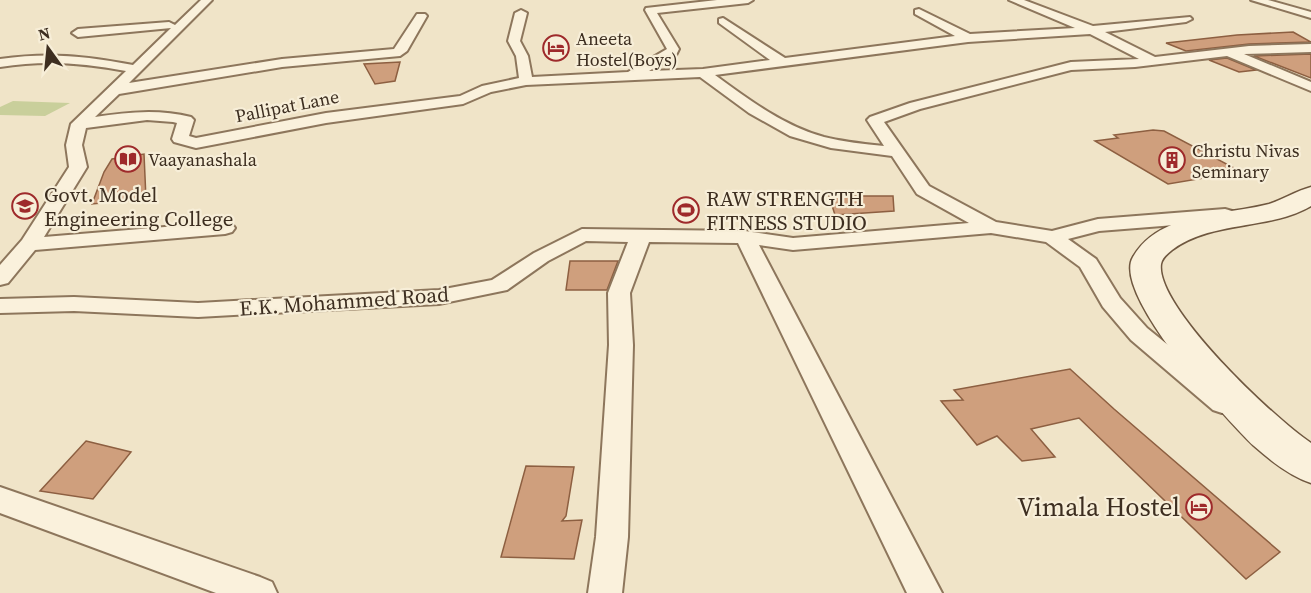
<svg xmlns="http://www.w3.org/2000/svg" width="1311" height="593" viewBox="0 0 1311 593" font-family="'Source Serif 4',serif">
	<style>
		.green { fill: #c9cf9b }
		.building { fill: #cf9f7d; stroke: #8d5f41; stroke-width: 1.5 }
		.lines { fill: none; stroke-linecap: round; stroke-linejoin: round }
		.minor-casing { stroke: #8d765c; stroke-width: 4 }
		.secondary-casing { stroke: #6f573f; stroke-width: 3 }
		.minor { fill: #faf1dc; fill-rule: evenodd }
		.secondary { fill: #faf1dc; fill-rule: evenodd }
		.labels { text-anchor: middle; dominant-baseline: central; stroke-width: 4.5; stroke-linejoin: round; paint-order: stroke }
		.far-poi-label { font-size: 18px; fill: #3d2e20; stroke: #f7eed8; text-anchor: start }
		.far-street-label { font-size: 18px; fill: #3d2e20; stroke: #f7eed8 }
		.poi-label { font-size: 21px; fill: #3d2e20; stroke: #f7eed8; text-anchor: start }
		.street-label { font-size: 21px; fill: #3d2e20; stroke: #f7eed8 }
		.near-poi-label { font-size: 26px; fill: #3d2e20; stroke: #f7eed8; text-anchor: end }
	</style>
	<rect width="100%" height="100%" fill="#f0e4c8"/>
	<polygon class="green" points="13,101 70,103 45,116 0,115 0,107"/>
	<g class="building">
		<polygon points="1293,32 1311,42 1249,44 1186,51 1166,43 1237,35"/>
		<polygon points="1311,54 1311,78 1254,56"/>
		<polygon points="1227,58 1256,70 1239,72 1209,60"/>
		<polygon points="400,62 395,81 375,84 364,64"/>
		<polygon points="1153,130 1164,131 1238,170 1212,174 1216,176 1168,184 1095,141 1118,138 1114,135"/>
		<polygon points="144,154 146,199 92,204 104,172 112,159"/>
		<polygon points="829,196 893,196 894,211 835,215"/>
		<polygon points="570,261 618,261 607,290 566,290"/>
		<polygon points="1070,369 1114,409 1280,552 1246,579 1079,418 1031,429 1055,457 1022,461 997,436 977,445 941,401 963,400 954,390"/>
		<polygon points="86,441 131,452 93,499 40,491"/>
		<polygon points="526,466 574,467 566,516 562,521 582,520 574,559 501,557"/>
	</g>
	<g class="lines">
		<g class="minor-casing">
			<g id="minor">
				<path d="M201,0H212L129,83L282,59L394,49L417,14H425L427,16L407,51L400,56L282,67L119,94L95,117C128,112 159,109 191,117L194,120L189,136L196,138L326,113L460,96L482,86L519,78L516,56L508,41L515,13L521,10L527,13L520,41L528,56L532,77L628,72L667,49L645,10L646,8L717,0H753L748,3L657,13L679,49L676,55L649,71L703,69L770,60L719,23V19L723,18L785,58L955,36L915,14V10L919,9L970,34L1075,28L1009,0H1024L1093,26L1190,17L1192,19L1186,22L1105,32L1155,57L1249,46L1311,44V52L1244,54L1311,82V91L1227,56L1135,67L1071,70L920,109L884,122L929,186L996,222L1052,231L1098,219L1225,209L1232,211L1235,215L1232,219L1225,221L1099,231L1068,239L1096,259L1120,298L1147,328L1231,396L1235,403L1231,410L1222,413L1213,410L1131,340L1103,307L1080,267L1046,242L991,233L793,250L759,245L942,593H907L738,243L649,242L630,293L633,345L628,537L622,593H588L596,537L609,345L608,293L628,242L586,241L548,261L507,290L439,304L198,317L74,311L0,313V299L74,297L198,303L439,290L492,280L534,253L582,229L745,231L793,238L969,223L917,194L892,156L831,148L790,136L749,113L700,77L526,85L491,92L463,104L326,123L196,148L174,142L172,139L177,123L173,122L147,120L86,128L82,145L87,167L44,237L225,222L232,224L235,228L232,232L225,234L35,250L8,283L0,285V265L22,240L69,167L66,145L71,124L126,71C80,63 46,60 0,67V59C49,52 85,56 133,65L171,28L78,37L72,33L78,29L169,22L175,25ZM1090,34L1139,59L1071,62L910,103L870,117L867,120L884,146C864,144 844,142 824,137C784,126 749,100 715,75L968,42Z"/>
				<polygon points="1251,0 1268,0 1311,12 1311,18"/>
				<polygon points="0,487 260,577 272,582 277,593 216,593 0,513"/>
			</g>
		</g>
		<g class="secondary-casing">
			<path id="secondary" d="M1311,187V206C1268,231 1213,220 1172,250C1167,254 1162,258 1161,264C1155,307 1276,420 1311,443V483C1290,476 1271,461 1254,446C1227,420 1111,293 1133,257C1160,211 1224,216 1269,204C1284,199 1296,191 1311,187Z"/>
		</g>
		<use href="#minor" class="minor"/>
		<use href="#secondary" class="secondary"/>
	</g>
	<defs>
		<g id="hotel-ring" transform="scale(1.35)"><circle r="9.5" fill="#f7eed8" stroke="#9e2a2b" stroke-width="1.5"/><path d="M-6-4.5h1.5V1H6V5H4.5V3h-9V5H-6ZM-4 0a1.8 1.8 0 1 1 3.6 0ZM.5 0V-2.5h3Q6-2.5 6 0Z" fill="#9e2a2b"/></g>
		<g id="library-ring" transform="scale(1.35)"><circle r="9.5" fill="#f7eed8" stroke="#9e2a2b" stroke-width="1.5"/><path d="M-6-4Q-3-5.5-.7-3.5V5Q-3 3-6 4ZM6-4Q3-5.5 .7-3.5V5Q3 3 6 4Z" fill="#9e2a2b"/></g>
		<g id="building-ring" transform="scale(1.35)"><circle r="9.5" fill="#f7eed8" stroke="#9e2a2b" stroke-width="1.5"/><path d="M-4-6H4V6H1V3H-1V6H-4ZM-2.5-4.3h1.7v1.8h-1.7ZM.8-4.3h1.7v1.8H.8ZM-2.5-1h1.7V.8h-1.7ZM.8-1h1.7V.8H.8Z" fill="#9e2a2b"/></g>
		<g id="university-ring" transform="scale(1.35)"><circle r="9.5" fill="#f7eed8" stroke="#9e2a2b" stroke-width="1.5"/><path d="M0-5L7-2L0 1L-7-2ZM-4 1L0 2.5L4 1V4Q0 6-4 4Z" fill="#9e2a2b"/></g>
		<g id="stadium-ring" transform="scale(1.35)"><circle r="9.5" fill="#f7eed8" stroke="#9e2a2b" stroke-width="1.5"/><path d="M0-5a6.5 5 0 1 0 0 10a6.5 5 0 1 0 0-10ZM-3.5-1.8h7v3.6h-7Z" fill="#9e2a2b"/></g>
	</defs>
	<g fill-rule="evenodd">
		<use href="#hotel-ring" x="556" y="48"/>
		<use href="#library-ring" x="128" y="159"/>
		<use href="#building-ring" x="1172" y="160"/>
		<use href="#university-ring" x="25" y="206"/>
		<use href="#stadium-ring" x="686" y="210"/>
		<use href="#hotel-ring" x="1199" y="507"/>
	</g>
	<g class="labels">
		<g class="far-poi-label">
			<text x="576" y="38">Aneeta<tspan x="576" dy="21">Hostel(Boys)</tspan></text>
			<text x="1192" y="150">Christu Nivas<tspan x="1192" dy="21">Seminary</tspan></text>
			<text x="148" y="159">Vaayanashala</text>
		</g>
		<g class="far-street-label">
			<text transform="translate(287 106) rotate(-11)">Pallipat Lane</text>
		</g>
		<g class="poi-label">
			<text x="44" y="194">Govt. Model<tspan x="44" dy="24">Engineering College</tspan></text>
			<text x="706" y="198">RAW STRENGTH<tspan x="706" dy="24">FITNESS STUDIO</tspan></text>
		</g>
		<g class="street-label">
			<text transform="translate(344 301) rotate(-4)">E.K. Mohammed Road</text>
		</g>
		<g class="near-poi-label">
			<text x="1180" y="507">Vimala Hostel</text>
		</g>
	</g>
	<g transform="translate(48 48) rotate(345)" stroke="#f7eed8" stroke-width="4.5" paint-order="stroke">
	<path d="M0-4.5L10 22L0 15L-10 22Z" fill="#3d2e20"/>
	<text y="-9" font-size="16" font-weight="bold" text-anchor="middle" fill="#3d2e20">N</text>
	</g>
</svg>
